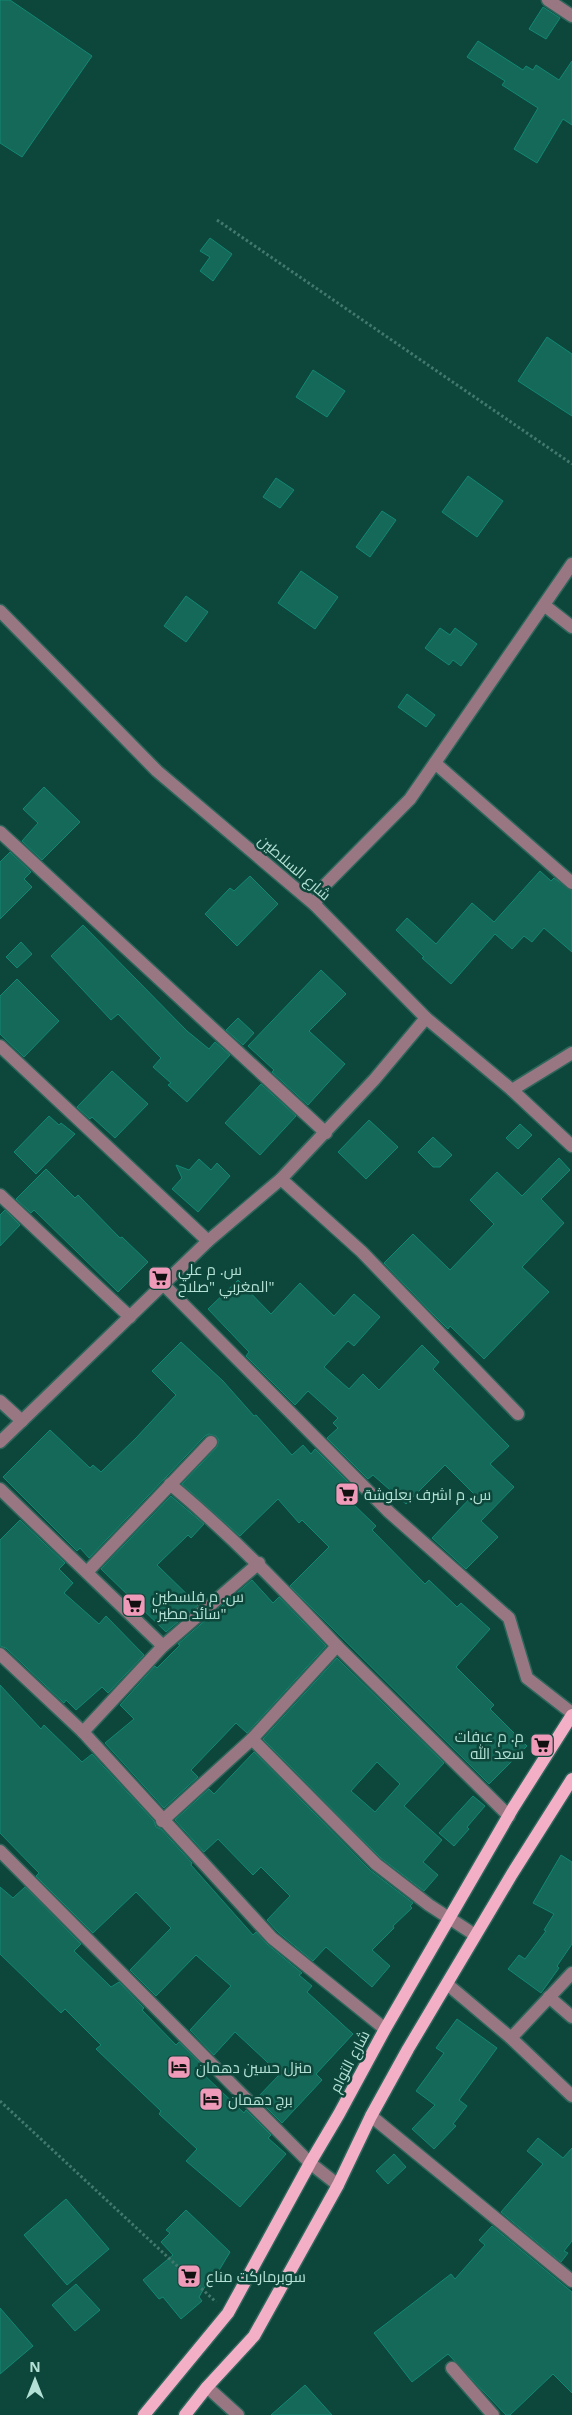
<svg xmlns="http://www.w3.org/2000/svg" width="572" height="2415" viewBox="0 0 572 2415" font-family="'Open Sans',Cairo,sans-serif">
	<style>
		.building { fill: #156959; stroke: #128874; fill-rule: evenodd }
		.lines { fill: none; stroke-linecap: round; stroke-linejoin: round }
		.minor-casing { stroke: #2e665b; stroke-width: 15 }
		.major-casing { stroke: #2e665b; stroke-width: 15 }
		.path { stroke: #43786d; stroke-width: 3; stroke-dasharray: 2.5 2.5; stroke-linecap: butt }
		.minor { stroke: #997782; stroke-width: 12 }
		.major { stroke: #f3afc6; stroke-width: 12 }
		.labels { text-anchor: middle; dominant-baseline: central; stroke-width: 5; stroke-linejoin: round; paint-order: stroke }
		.street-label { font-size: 15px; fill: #b4e1d5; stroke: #0d473c }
		.poi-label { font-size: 15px; fill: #b4e1d5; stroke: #0d473c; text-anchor: start }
	</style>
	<rect width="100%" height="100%" fill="#0d473c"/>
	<g class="building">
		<polygon points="0,0 10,0 92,56 22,157 0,143"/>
		<polygon points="543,7 560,18 546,39 529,29"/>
		<polygon points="478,41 523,70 526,66 533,70 536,65 559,80 572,61 572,125 563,119 537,163 514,149 538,108 502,85 505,81 467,57"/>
		<polygon points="210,238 232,254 213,281 200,271 210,257 200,251"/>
		<polygon points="547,337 572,354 572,416 518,381"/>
		<polygon points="313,370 345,391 327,417 296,397"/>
		<polygon points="468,476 503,501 477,537 442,512"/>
		<polygon points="276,478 294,490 280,508 263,497"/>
		<polygon points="382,511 396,520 370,557 356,547"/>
		<polygon points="301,571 338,597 315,629 278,603"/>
		<polygon points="186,596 208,612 186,642 164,626"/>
		<polygon points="440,628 450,635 455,628 477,644 461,666 453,660 449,665 425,648"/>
		<polygon points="407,694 435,715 426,727 398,707"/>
		<polygon points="44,787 80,822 42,860 22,841 38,823 23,809"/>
		<polygon points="10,852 31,872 24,879 32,887 0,919 0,862"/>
		<polygon points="540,871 551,881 554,878 572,891 572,952 544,928 532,942 524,936 512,949 495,934 451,984 422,958 424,957 396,930 407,918 436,944 472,903 494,922"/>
		<polygon points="250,876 278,904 237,946 205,914 230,888 234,891"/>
		<polygon points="83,925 187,1031 209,1049 215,1042 230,1055 187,1102 168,1085 171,1083 153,1067 161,1058 118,1014 111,1020 51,956"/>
		<polygon points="21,942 32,954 17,968 6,957"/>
		<polygon points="321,970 346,994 309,1031 345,1064 308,1105 272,1072 274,1070 248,1046"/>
		<polygon points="17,979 59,1021 24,1057 0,1034 0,996"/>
		<polygon points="238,1018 254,1033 243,1045 226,1030"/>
		<polygon points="112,1071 148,1104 115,1138 92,1117 90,1119 77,1107"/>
		<polygon points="261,1084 296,1116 260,1155 225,1123"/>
		<polygon points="49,1116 59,1125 61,1123 75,1134 36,1174 14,1152"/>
		<polygon points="369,1120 398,1147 366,1179 338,1152"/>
		<polygon points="520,1124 532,1135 518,1149 506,1138"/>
		<polygon points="433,1137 452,1155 440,1167 433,1167 418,1152"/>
		<polygon points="559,1158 570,1170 541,1199 564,1223 522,1267 549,1292 484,1359 450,1326 448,1329 433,1314 384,1263 413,1234 450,1270 494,1224 470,1200 497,1172 522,1196"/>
		<polygon points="199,1159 211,1170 217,1163 230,1176 198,1212 172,1189 182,1178 176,1165 189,1170"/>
		<polygon points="46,1169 75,1198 78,1195 120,1238 122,1237 148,1262 118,1292 34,1210 31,1213 16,1199"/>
		<polygon points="5,1210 20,1225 0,1246 0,1215"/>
		<polygon points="238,1280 271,1314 300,1283 334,1316 354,1294 380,1317 354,1346 348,1341 324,1367 349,1389 363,1374 379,1390 422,1345 439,1362 433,1369 509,1446 490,1464 514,1487 481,1521 498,1537 466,1569 432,1538 474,1494 445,1465 406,1504 373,1475 368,1479 327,1438 338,1428 333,1423 338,1418 308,1391 295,1405 246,1356 249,1352 208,1309"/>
		<polygon points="181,1342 223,1381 254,1416 256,1415 292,1455 303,1445 311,1454 315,1449 357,1491 348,1499 376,1526 372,1530 425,1584 429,1580 457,1607 461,1603 490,1629 456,1667 494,1705 490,1709 527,1746 489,1784 290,1586 329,1547 302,1520 299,1523 278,1499 240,1536 182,1484 217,1447 219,1440 216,1436 209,1434 205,1436 89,1558 80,1548 77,1551 3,1477 50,1430 90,1468 93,1465 101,1472 136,1438 176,1395 152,1371"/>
		<polygon points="171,1496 204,1524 191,1538 188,1535 157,1565 198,1605 166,1632 101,1569"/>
		<polygon points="20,1520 65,1563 59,1569 73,1583 64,1593 99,1624 106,1616 144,1655 108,1693 102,1687 76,1710 66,1700 64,1703 6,1648 0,1646 0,1540"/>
		<polygon points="252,1580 273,1603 279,1597 326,1646 247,1733 236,1723 191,1770 198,1777 164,1808 105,1743 134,1719 120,1705 155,1666 157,1668 180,1645 178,1644"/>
		<path d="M337,1658L444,1763L404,1806L442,1840L423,1862L438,1875L424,1891L381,1858L263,1739ZM377,1762L400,1784L375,1812L351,1791Z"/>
		<polygon points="0,1685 41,1729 44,1725 82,1762 92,1754 154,1821 156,1827 161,1829 192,1863 191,1865 253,1935 256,1932 267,1944 302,1973 299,1975 312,1986 307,1992 353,2034 316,2074 322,2080 282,2123 257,2098 280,2074 235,2032 214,2055 190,2030 231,1986 196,1955 156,1996 130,1970 171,1928 136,1892 93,1933 36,1876 39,1873 0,1833"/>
		<polygon points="254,1752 370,1870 413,1903 410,1906 412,1908 393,1926 394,1928 372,1950 390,1966 372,1987 326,1947 313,1961 278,1932 267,1920 290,1896 261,1867 253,1875 218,1839 204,1852 175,1820 209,1789 214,1794"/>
		<polygon points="473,1796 485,1806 467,1827 469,1829 454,1846 439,1833"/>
		<polygon points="561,1855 572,1862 572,1944 557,1966 559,1968 541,1993 508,1969 519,1955 525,1959 546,1931 544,1930 554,1914 533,1903"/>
		<polygon points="0,1887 13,1898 25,1887 81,1944 74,1951 111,1987 119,1982 144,2008 142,2010 176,2045 179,2042 203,2066 199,2070 244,2113 246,2110 271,2135 268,2138 286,2154 240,2207 186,2161 197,2149 159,2114 161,2111 96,2049 101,2045 65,2009 61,2013 0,1954"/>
		<polygon points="457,2019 497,2048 459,2100 467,2106 453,2124 456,2126 434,2149 412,2129 435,2105 416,2091 444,2053 436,2048"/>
		<polygon points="538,2138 563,2158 572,2148 572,2241 564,2251 568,2253 561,2262 501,2212 543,2164 527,2151"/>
		<polygon points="394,2154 406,2167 388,2184 376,2171"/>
		<polygon points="66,2199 109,2249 67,2285 24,2235"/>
		<polygon points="186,2210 230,2252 218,2272 215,2269 199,2297 202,2301 181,2319 163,2297 159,2299 143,2280 173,2255 161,2242 170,2233 166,2230"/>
		<polygon points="492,2226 572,2292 572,2393 553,2374 510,2415 506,2415 448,2354 412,2382 374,2333 451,2274 455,2279 485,2245 479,2240"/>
		<polygon points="76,2284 100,2310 75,2331 52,2305"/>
		<polygon points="0,2308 33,2346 0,2374"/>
		<polygon points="305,2385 332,2415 271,2415"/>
	</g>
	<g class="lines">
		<g class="minor-casing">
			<g id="minor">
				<polyline points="548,0 572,16"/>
				<polyline points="544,605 572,627"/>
				<polyline points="0,611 157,771 315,905 426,1018 512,1090 572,1146"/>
				<polyline points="435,763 572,883"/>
				<polyline points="0,832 326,1133"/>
				<polyline points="315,905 322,888 410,799 572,564"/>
				<polyline points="0,1046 208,1241"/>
				<polyline points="512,1090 572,1053"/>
				<polyline points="281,1179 362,1252 518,1414"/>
				<polyline points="0,1195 130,1317"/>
				<polyline points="164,1285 389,1512 509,1618 527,1678 572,1713"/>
				<polyline points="0,1401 22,1421"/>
				<polyline points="0,1442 208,1241 281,1179 374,1080 426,1018"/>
				<polyline points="0,1489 163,1646"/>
				<polyline points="87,1572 211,1442"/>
				<polyline points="337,1646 509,1816"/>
				<polyline points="0,1654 83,1732 272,1938 385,2029"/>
				<polyline points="83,1732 163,1646 259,1563"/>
				<polyline points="252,1739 376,1864 429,1905 475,1935"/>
				<path d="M162,1821L252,1739L337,1646C282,1588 231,1535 170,1484"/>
				<polyline points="0,1851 310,2163 338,2185"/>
				<polyline points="447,1984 511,2038 572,1973"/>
				<polyline points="549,1997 572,2017"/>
				<polyline points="511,2038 572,2096"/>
				<polyline points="371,2116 572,2281"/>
				<polyline points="452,2368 493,2415"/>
				<polyline points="207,2387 238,2415"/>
			</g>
		</g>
		<g class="major-casing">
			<g id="major">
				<polyline points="144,2415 228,2313 310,2163 339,2114 385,2029 513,1808 572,1715"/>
				<polyline points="185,2415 207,2387 254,2336 338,2185 371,2116 408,2049 512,1874 572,1779"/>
			</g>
		</g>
		<g class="path">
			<polyline points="217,220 572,464"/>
			<polyline points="0,2101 216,2302"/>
		</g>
		<use href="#minor" class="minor"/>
		<use href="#major" class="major"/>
	</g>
	<defs>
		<g id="supermarket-square" transform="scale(1.25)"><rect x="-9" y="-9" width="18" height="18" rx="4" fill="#ef9ab8" stroke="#0d473c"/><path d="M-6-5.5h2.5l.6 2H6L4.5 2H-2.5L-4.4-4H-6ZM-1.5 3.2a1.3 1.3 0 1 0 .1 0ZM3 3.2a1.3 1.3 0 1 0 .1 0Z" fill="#111"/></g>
		<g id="hotel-square" transform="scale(1.25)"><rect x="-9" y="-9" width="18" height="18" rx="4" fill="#ef9ab8" stroke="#0d473c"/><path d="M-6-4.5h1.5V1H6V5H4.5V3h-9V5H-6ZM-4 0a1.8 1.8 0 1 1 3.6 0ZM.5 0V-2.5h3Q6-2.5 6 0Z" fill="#111"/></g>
	</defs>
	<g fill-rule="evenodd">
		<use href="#supermarket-square" x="160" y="1278"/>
		<use href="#supermarket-square" x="347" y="1494"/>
		<use href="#supermarket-square" x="134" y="1605"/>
		<use href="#supermarket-square" x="542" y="1745"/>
		<use href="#hotel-square" x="179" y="2067"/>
		<use href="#hotel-square" x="211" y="2099"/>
		<use href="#supermarket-square" x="189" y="2276"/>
	</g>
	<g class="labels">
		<g class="street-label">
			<text transform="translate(295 867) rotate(41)">شارع السلاطين</text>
			<text transform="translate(349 2061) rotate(-62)">شارع التوام</text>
		</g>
		<g class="poi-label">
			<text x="178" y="1269">س. م علي<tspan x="178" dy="17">المغربي "صلاح"</tspan></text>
			<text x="364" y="1494">س. م اشرف بعلوشة</text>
			<text x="152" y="1596">س. م فلسطين<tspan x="152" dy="17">"سائد مطير"</tspan></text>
			<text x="524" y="1736" text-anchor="end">م. م عرفات<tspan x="524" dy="17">سعد الله</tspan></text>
			<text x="196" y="2067">منزل حسين دهمان</text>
			<text x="228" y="2099">برج دهمان</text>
			<text x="206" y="2276">سوبرماركت مناع</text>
		</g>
	</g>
	<g transform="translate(35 2380)" stroke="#0d473c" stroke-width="4" paint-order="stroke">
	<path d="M0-4L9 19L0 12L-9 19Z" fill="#b4e1d5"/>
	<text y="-8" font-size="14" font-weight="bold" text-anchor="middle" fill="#b4e1d5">N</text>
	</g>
</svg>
